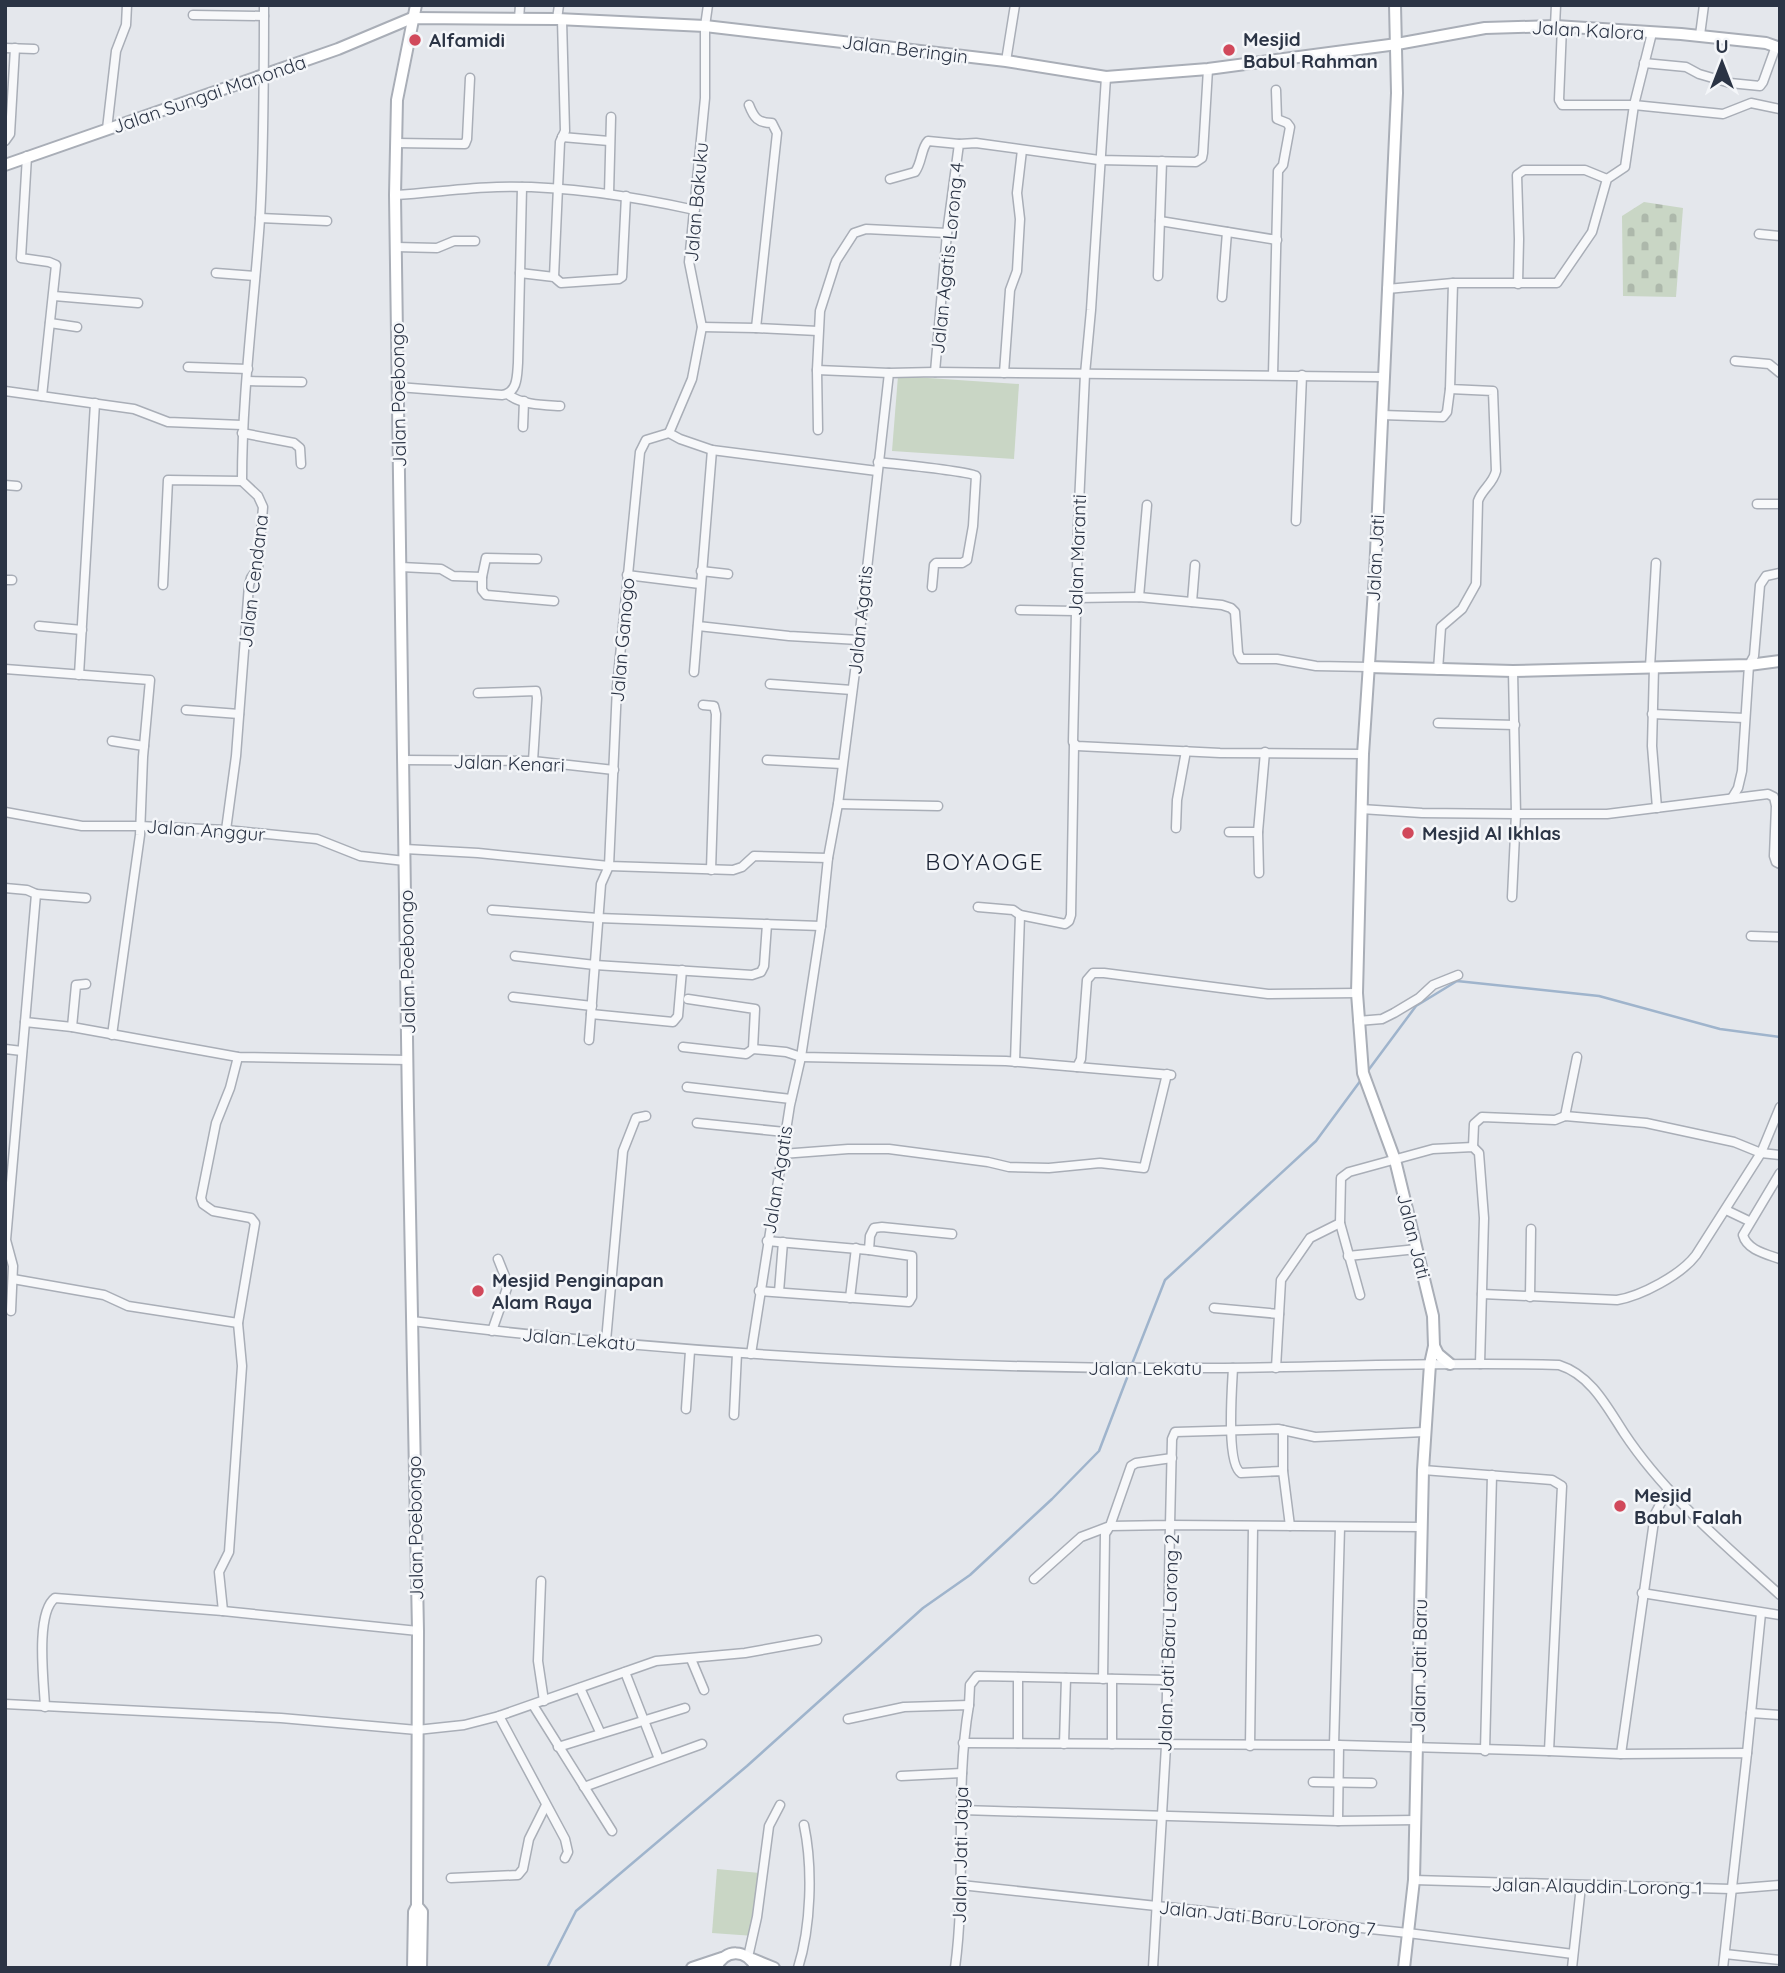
<svg xmlns="http://www.w3.org/2000/svg" width="1785" height="1973" viewBox="0 0 1785 1973" font-family="Quicksand,sans-serif">
	<style>
		.cemetery { fill: url(#cemetery-stones) }
		.pitch { fill: #c9d6c5 }
		.lines { fill: none; stroke-linecap: round; stroke-linejoin: round }
		.stream { stroke: #9fb4cc; stroke-width: 2.5 }
		.street-casing { stroke: #a9aeb7; stroke-width: 11 }
		.secondary-casing { stroke: #a9aeb7; stroke-width: 14 }
		.street { stroke: #f7f8fa; stroke-width: 8 }
		.secondary { stroke: #fff; stroke-width: 10 }
		.poi-dot { fill: #d1495b; stroke: #f4f6f9; stroke-width: 2.5 }
		.labels { text-anchor: middle; dominant-baseline: central; stroke-width: 5; stroke-linejoin: round; paint-order: stroke }
		.street-label { font-size: 19px; fill: #2b3445; stroke: #f4f6f9 }
		.poi-label { font-size: 19px; font-weight: bold; fill: #2b3445; stroke: #f4f6f9; text-anchor: start }
		.quarter-label { font-size: 23px; letter-spacing: 2px; fill: #1d2536; stroke: #f4f6f9 }
	</style>
	<defs>
		<pattern id="cemetery-stones" width="16" height="16" patternUnits="userSpaceOnUse" patternTransform="scale(1.75)"><rect width="16" height="16" fill="#c9d6c5"/><path d="M2 7V4a2 2 0 0 1 4 0v3zM10 15v-3a2 2 0 0 1 4 0v3z" fill="#adb8ab"/></pattern>
	</defs>
	<rect width="100%" height="100%" fill="#e4e7ec"/>
	<polygon class="cemetery" points="1644,202 1683,208 1676,297 1623,296 1622,216"/>
	<g class="pitch">
		<polygon points="898,376 1019,384 1014,459 892,451"/>
		<polygon points="717,1869 760,1873 754,1936 712,1933"/>
	</g>
	<g class="lines">
		<g class="stream">
			<polyline points="1367,1072 1416,1006 1457,981 1599,996 1720,1029 1780,1037"/>
			<polyline points="1132,1364 1165,1280 1316,1141 1361,1080"/>
			<polyline points="547,1968 576,1911 747,1766 923,1608 970,1575 1052,1499 1099,1451 1130,1370"/>
		</g>
		<g class="street-casing">
			<g id="street">
				<polyline points="193,15 264,16"/>
				<polyline points="519,19 520,5"/>
				<polyline points="557,19 559,5"/>
				<polyline points="1555,26 1556,5"/>
				<polyline points="1562,26 1559,100 1562,105 1634,105 1723,114 1751,103 1780,109"/>
				<polyline points="1700,35 1704,5"/>
				<polyline points="5,48 34,49"/>
				<polyline points="1006,61 1015,5"/>
				<polyline points="1644,63 1686,67 1699,74 1730,83 1760,86 1763,82 1776,46"/>
				<polyline points="1106,77 1091,310 1085,374 1078,526 1073,742 1077,746 1220,753 1363,754"/>
				<polyline points="107,129 116,51 126,25 127,5"/>
				<polyline points="562,137 609,141"/>
				<polyline points="5,141 10,134 15,48"/>
				<polyline points="396,143 465,144 467,139 470,78"/>
				<polyline points="27,156 21,258 49,262 56,265 42,396"/>
				<path d="M890,179L915,172C922,163 921,148 928,141L959,144"/>
				<polyline points="609,194 611,117"/>
				<path d="M395,195C430,193 463,188 497,187C564,185 631,196 695,210"/>
				<polyline points="260,218 327,221"/>
				<polyline points="1160,221 1277,240"/>
				<polyline points="1759,234 1780,236"/>
				<polyline points="396,247 437,248 454,241 475,241"/>
				<polyline points="216,273 255,276"/>
				<polyline points="520,273 554,277 561,283 619,279 622,277 626,196"/>
				<polyline points="1158,276 1162,161"/>
				<polyline points="554,277 560,142 565,131 562,20"/>
				<polyline points="1518,284 1519,239 1517,175 1524,170 1585,170 1607,179"/>
				<polyline points="1387,289 1453,283 1557,283 1592,232 1607,179 1625,167 1634,105 1652,33"/>
				<polyline points="54,296 138,303"/>
				<polyline points="1222,297 1227,232"/>
				<polyline points="50,323 77,327"/>
				<path d="M702,327L756,328L777,133L772,123C758,123 754,118 749,105"/>
				<polyline points="756,328 818,331"/>
				<polyline points="1735,361 1769,364 1780,373"/>
				<polyline points="188,367 248,369"/>
				<polyline points="817,370 889,373"/>
				<polyline points="935,372 947,233 959,144 976,143 1099,160 1196,162 1202,158 1203,153 1208,69"/>
				<polyline points="1004,373 1010,290 1017,271 1020,219 1017,193 1022,150"/>
				<polyline points="1273,375 1278,171 1283,165 1290,127 1287,123 1277,119 1276,90"/>
				<polyline points="247,381 302,382"/>
				<path d="M398,387L502,395C518,393 517,375 518,363L522,187"/>
				<polyline points="5,391 134,409 168,422 242,425"/>
				<path d="M509,395C522,405 544,405 560,406"/>
				<polyline points="1382,415 1443,417 1447,412 1450,389"/>
				<polyline points="523,427 524,401"/>
				<polyline points="818,430 817,370 820,311 836,261 854,233 866,229 947,233"/>
				<polyline points="242,433 294,443 300,448 301,464"/>
				<polyline points="669,433 692,379 702,327 689,262 705,98 705,26 708,5"/>
				<polyline points="669,433 680,439 712,450 877,471"/>
				<path d="M878,462C894,464 969,471 976,476L973,526L967,560L962,563H936L934,565L932,587"/>
				<polyline points="5,485 17,486"/>
				<polyline points="1757,504 1780,504"/>
				<polyline points="1296,521 1302,375"/>
				<polyline points="401,567 441,569 453,576 482,577 486,558 537,559"/>
				<polyline points="701,571 728,574"/>
				<polyline points="627,575 700,584"/>
				<polyline points="482,577 482,590 486,595 554,601"/>
				<polyline points="5,580 12,580"/>
				<polyline points="163,585 168,480 242,481"/>
				<polyline points="1139,597 1147,505"/>
				<polyline points="1076,598 1139,597 1222,605 1231,608 1235,612 1238,653 1241,659 1277,659 1316,666 1369,667"/>
				<polyline points="1192,602 1195,565"/>
				<polyline points="1020,610 1075,611"/>
				<polyline points="39,626 82,630"/>
				<polyline points="698,626 789,636 859,640"/>
				<polyline points="1650,667 1656,563"/>
				<polyline points="1654,667 1652,746 1657,808"/>
				<polyline points="5,669 150,680 143,757 140,835 112,1035"/>
				<path d="M1438,670L1441,627L1462,609L1476,584L1478,501C1482,489 1493,484 1496,471L1493,391L1450,389L1453,283"/>
				<polyline points="694,672 712,450"/>
				<polyline points="79,675 95,403"/>
				<polyline points="770,684 852,690"/>
				<polyline points="478,693 536,691 537,698 533,761"/>
				<polyline points="703,705 714,706 716,714 711,870"/>
				<polyline points="186,710 239,714"/>
				<polyline points="1652,714 1745,718"/>
				<polyline points="1438,723 1515,725"/>
				<polyline points="112,741 144,746"/>
				<polyline points="403,760 533,761 614,770"/>
				<polyline points="767,760 842,764"/>
				<polyline points="1732,798 1738,788 1742,771 1749,665 1754,656 1760,585 1766,576 1780,573"/>
				<polyline points="838,804 938,806"/>
				<polyline points="1361,809 1422,813 1516,814 1513,671"/>
				<polyline points="5,812 82,826 139,826 226,830 317,839 360,856 405,861"/>
				<polyline points="1176,828 1177,800 1186,751"/>
				<path d="M226,830L236,756L249,585L251,578L258,568L263,507L258,496L242,481C242,393 254,307 260,219C264,148 264,77 264,5"/>
				<polyline points="1229,832 1258,832"/>
				<polyline points="405,849 478,853 609,866 733,870 742,867 754,856 828,858"/>
				<polyline points="609,866 617,687 640,452 646,440 669,433"/>
				<polyline points="1259,873 1258,832 1265,752"/>
				<polyline points="5,888 27,890 36,894 25,1022"/>
				<polyline points="36,894 86,898"/>
				<polyline points="1512,897 1516,814 1607,814 1768,794 1774,797 1776,806 1774,856 1776,862 1780,864"/>
				<polyline points="978,907 1013,910 1020,915 1015,1062"/>
				<polyline points="492,910 598,918 821,926"/>
				<polyline points="1020,915 1065,924 1069,921 1071,915 1074,745"/>
				<polyline points="1751,936 1780,937"/>
				<polyline points="515,956 595,965 752,975 761,972 764,966 767,924"/>
				<polyline points="513,997 592,1006"/>
				<polyline points="688,999 755,1009 753,1049"/>
				<polyline points="591,1014 673,1022 678,1016 682,970"/>
				<polyline points="1358,1021 1382,1019 1394,1013 1419,998 1433,985 1458,975"/>
				<polyline points="72,1027 76,985 86,984"/>
				<polyline points="589,1040 601,884 609,866"/>
				<polyline points="683,1047 746,1054 753,1049 786,1052 801,1057 1006,1061 1077,1067 1081,1059 1087,980 1093,973 1104,973 1268,994 1357,993"/>
				<polyline points="5,1049 22,1051"/>
				<polyline points="1077,1067 1171,1075"/>
				<polyline points="687,1087 791,1099"/>
				<polyline points="1565,1116 1577,1057"/>
				<polyline points="697,1123 785,1132"/>
				<polyline points="1473,1147 1474,1124 1482,1117 1555,1120 1565,1116 1646,1123 1734,1142 1761,1153 1780,1155"/>
				<polyline points="782,1154 848,1149 889,1149 988,1162 1009,1167 1049,1168 1100,1163 1144,1168 1167,1074"/>
				<path d="M1780,1173L1743,1235C1747,1250 1766,1254 1780,1259"/>
				<polyline points="1726,1210 1749,1221"/>
				<polyline points="1340,1223 1360,1295"/>
				<polyline points="767,1241 869,1250"/>
				<polyline points="1348,1256 1417,1249"/>
				<polyline points="13,1279 104,1295 128,1306 238,1323"/>
				<polyline points="759,1291 909,1302 912,1297 912,1256 869,1250 870,1236 874,1228 882,1227 952,1234"/>
				<polyline points="779,1292 783,1242"/>
				<path d="M1482,1294L1617,1300C1641,1296 1681,1275 1696,1255L1761,1153L1780,1107"/>
				<polyline points="1530,1297 1531,1229"/>
				<polyline points="850,1298 856,1248"/>
				<polyline points="1214,1308 1279,1314"/>
				<polyline points="11,1311 13,1266 6,1240 25,1022 72,1027 238,1057 408,1060"/>
				<path d="M412,1321C662,1352 915,1368 1166,1368C1297,1369 1428,1361 1559,1365C1591,1375 1607,1407 1624,1433C1665,1495 1725,1545 1780,1595"/>
				<polyline points="492,1331 507,1288 506,1279 498,1259"/>
				<polyline points="606,1341 623,1151 636,1118 646,1116"/>
				<polyline points="751,1354 790,1105 801,1057 821,926 828,858 838,804 859,640 889,373 935,372 1383,377"/>
				<path d="M1233,1368C1232,1387 1226,1464 1241,1473L1283,1471L1290,1526"/>
				<polyline points="1276,1368 1281,1280 1310,1238 1340,1223 1341,1178 1349,1172 1433,1149 1473,1147 1479,1153 1484,1218 1480,1364"/>
				<polyline points="686,1409 690,1351"/>
				<polyline points="734,1415 737,1353"/>
				<polyline points="1423,1470 1552,1480 1562,1486 1549,1751 1621,1754"/>
				<polyline points="1283,1471 1283,1430"/>
				<polyline points="1668,1489 1655,1514 1621,1754 1747,1753 1723,1968"/>
				<polyline points="1034,1579 1081,1537 1110,1526 1131,1466 1136,1463 1172,1458"/>
				<polyline points="541,1581 538,1661 544,1701"/>
				<polyline points="1642,1593 1780,1615"/>
				<polyline points="223,1611 219,1572 229,1552 242,1366 238,1323 255,1223 251,1218 213,1211 203,1204 201,1198 216,1123 230,1088 238,1057"/>
				<polyline points="691,1659 704,1690"/>
				<polyline points="625,1672 659,1759"/>
				<polyline points="1103,1679 1105,1534 1110,1526 1170,1525 1172,1439 1175,1432 1278,1429 1315,1437 1424,1432"/>
				<polyline points="580,1688 600,1732"/>
				<polyline points="5,1704 281,1718 417,1730 464,1725 499,1716 656,1661 745,1653 817,1640"/>
				<polyline points="533,1705 612,1831"/>
				<polyline points="969,1705 970,1685 977,1676 1167,1680"/>
				<path d="M45,1707C44,1683 35,1613 55,1598L223,1611L418,1631"/>
				<polyline points="1751,1713 1780,1715"/>
				<polyline points="499,1716 565,1839 568,1852 565,1858"/>
				<path d="M848,1719L904,1707L969,1705C954,1791 967,1880 955,1968"/>
				<polyline points="963,1743 1339,1745 1549,1751"/>
				<polyline points="1018,1743 1018,1677"/>
				<polyline points="1064,1744 1066,1678"/>
				<polyline points="1112,1744 1112,1679"/>
				<polyline points="1334,1745 1340,1527"/>
				<polyline points="1250,1746 1253,1527"/>
				<polyline points="558,1747 685,1708"/>
				<polyline points="1485,1751 1492,1475"/>
				<polyline points="1747,1753 1761,1613"/>
				<polyline points="901,1776 962,1773"/>
				<polyline points="1313,1782 1372,1783"/>
				<polyline points="584,1787 702,1744"/>
				<polyline points="962,1810 1338,1821 1416,1820"/>
				<polyline points="1338,1821 1339,1745"/>
				<polyline points="451,1878 518,1875 523,1869 529,1839 546,1805"/>
				<polyline points="1414,1880 1731,1889 1780,1885"/>
				<polyline points="961,1885 1408,1933 1573,1954"/>
				<polyline points="1725,1954 1780,1960"/>
				<polyline points="748,1957 757,1917 769,1826 780,1805"/>
				<path d="M798,1968C811,1927 813,1868 804,1825"/>
				<polyline points="1153,1968 1166,1746 1170,1525 1422,1527"/>
				<polyline points="1572,1968 1581,1886"/>
			</g>
		</g>
		<g class="secondary-casing">
			<g id="secondary">
				<polyline points="1395,5 1397,93 1375,574 1363,754 1357,993 1363,1073 1395,1160 1433,1316 1434,1346 1430,1364 1423,1470 1414,1880 1404,1968"/>
				<polyline points="5,165 338,49 412,18 557,19 705,26 1006,61 1106,77 1208,69 1397,44 1485,28 1555,26 1681,34 1766,43 1780,48"/>
				<polyline points="1369,667 1513,671 1749,665 1780,661"/>
				<polyline points="1434,1346 1438,1354 1450,1364"/>
				<polyline points="417,1906 422,1912 421,1968"/>
				<polyline points="752,1959 774,1968"/>
				<polyline points="413,1968 414,1912 417,1906 418,1631 408,1107 395,195 397,100 416,5"/>
				<polyline points="692,1968 722,1958"/>
				<path d="M716,1968C725,1948 747,1949 756,1968"/>
			</g>
		</g>
		<use href="#street" class="street"/>
		<use href="#secondary" class="secondary"/>
	</g>
	<g class="poi-dot">
		<circle cx="415" cy="40" r="7"/>
		<circle cx="1229" cy="50" r="7"/>
		<circle cx="1408" cy="833" r="7"/>
		<circle cx="478" cy="1291" r="7"/>
		<circle cx="1620" cy="1506" r="7"/>
	</g>
	<g class="labels">
		<g class="street-label">
			<text transform="translate(1588 30) rotate(3)">Jalan Kalora</text>
			<text transform="translate(905 49) rotate(7)">Jalan Beringin</text>
			<text transform="translate(209 94) rotate(-19)">Jalan Sungai Manonda</text>
			<text transform="translate(696 202) rotate(-85)">Jalan Bakuku</text>
			<text transform="translate(947 258) rotate(-84)">Jalan Agatis Lorong 4</text>
			<text transform="translate(398 395) rotate(-91)">Jalan Poebongo</text>
			<text transform="translate(1077 555) rotate(-88)">Jalan Maranti</text>
			<text transform="translate(1375 558) rotate(-87)">Jalan Jati</text>
			<text transform="translate(253 581) rotate(-83)">Jalan Cendana</text>
			<text transform="translate(860 620) rotate(-84)">Jalan Agatis</text>
			<text transform="translate(622 640) rotate(-85)">Jalan Ganogo</text>
			<text transform="translate(509 763) rotate(2)">Jalan Kenari</text>
			<text transform="translate(206 830) rotate(4)">Jalan Anggur</text>
			<text transform="translate(407 962) rotate(-91)">Jalan Poebongo</text>
			<text transform="translate(777 1180) rotate(-81)">Jalan Agatis</text>
			<text transform="translate(1414 1236) rotate(76)">Jalan Jati</text>
			<text transform="translate(579 1339) rotate(5)">Jalan Lekatu</text>
			<text x="1145" y="1368">Jalan Lekatu</text>
			<text transform="translate(415 1528) rotate(-91)">Jalan Poebongo</text>
			<text transform="translate(1168 1643) rotate(-88)">Jalan Jati Baru Lorong 2</text>
			<text transform="translate(1419 1666) rotate(-89)">Jalan Jati Baru</text>
			<text transform="translate(960 1855) rotate(-89)">Jalan Jati Jaya</text>
			<text transform="translate(1597 1886) rotate(1)">Jalan Alauddin Lorong 1</text>
			<text transform="translate(1267 1918) rotate(6)">Jalan Jati Baru Lorong 7</text>
		</g>
		<g class="poi-label">
			<text x="1243" y="39">Mesjid<tspan x="1243" dy="22">Babul Rahman</tspan></text>
			<text x="429" y="40">Alfamidi</text>
			<text x="1422" y="833">Mesjid Al Ikhlas</text>
			<text x="492" y="1280">Mesjid Penginapan<tspan x="492" dy="22">Alam Raya</tspan></text>
			<text x="1634" y="1495">Mesjid<tspan x="1634" dy="22">Babul Falah</tspan></text>
		</g>
		<g class="quarter-label">
			<text x="985" y="861">BOYAOGE</text>
		</g>
	</g>
	<rect width="1785" height="1973" fill="none" stroke="#2b3445" stroke-width="14"/>
	<g transform="translate(1722 63)" stroke="#f4f6f9" stroke-width="5" paint-order="stroke">
	<path d="M0-5L12 26L0 18L-12 26Z" fill="#2b3445"/>
	<text y="-10" font-size="19" font-weight="bold" text-anchor="middle" fill="#2b3445">U</text>
	</g>
</svg>
